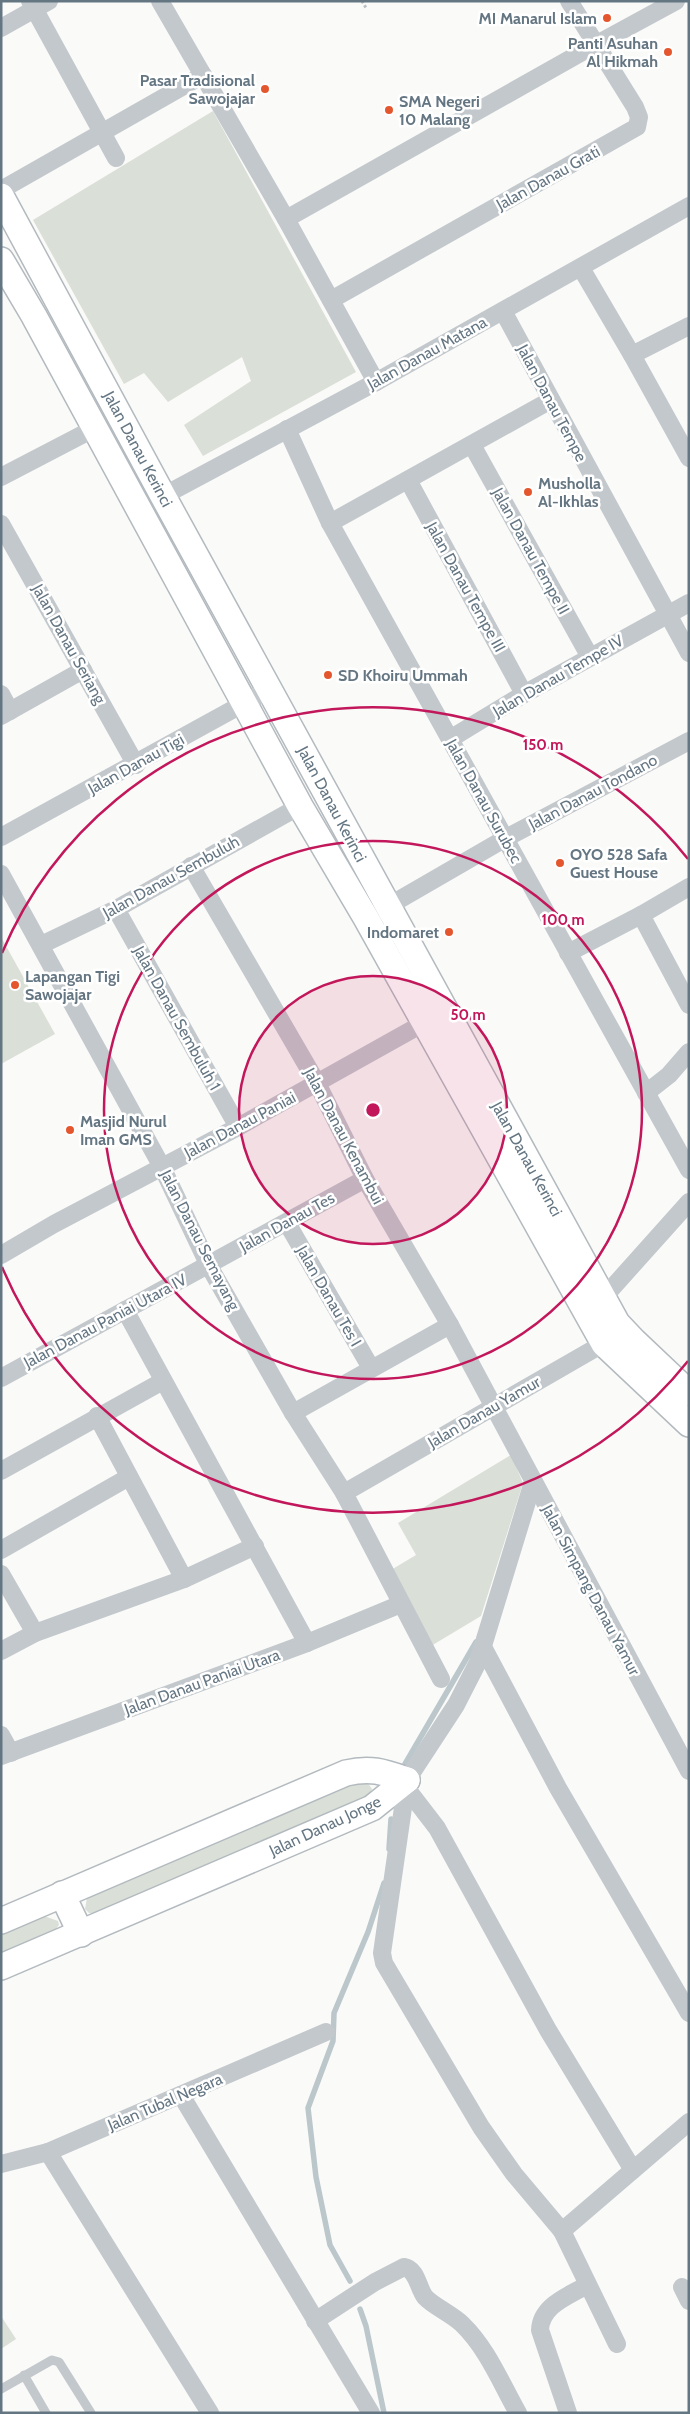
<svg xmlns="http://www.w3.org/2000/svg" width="690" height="2414" viewBox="0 0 690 2414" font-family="Cabin,sans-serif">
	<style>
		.green { fill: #dadfd7 }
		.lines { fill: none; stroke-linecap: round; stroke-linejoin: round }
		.stream { stroke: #bbc7cb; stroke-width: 5.5 }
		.secondary-casing { stroke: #b3babf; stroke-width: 28 }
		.path { stroke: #bbbfc2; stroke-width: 3; stroke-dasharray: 2.5 2.5; stroke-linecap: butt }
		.lane { stroke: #c3c8cc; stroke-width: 9 }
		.street { stroke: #c3c8cc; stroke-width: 18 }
		.secondary { stroke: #fff; stroke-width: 25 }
		.ring { fill: none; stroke: #c2185b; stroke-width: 2.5 }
		.poi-dot { fill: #e4572e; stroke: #fff; stroke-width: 2 }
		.labels { text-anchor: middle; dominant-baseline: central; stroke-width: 5; stroke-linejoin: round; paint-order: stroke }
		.poi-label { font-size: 16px; font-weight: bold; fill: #657683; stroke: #fff; text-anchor: start }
		.street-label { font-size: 16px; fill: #657683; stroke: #fff }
		.centre { fill: #c2185b; stroke: #fff; stroke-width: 2.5 }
		.ring-label { font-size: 15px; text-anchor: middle; font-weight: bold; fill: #c2185b; stroke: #fff; stroke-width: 5; stroke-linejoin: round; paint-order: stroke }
	</style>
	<rect width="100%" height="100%" fill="#fafaf8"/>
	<g class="green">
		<polygon points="213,111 356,372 203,456 184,425 251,381 242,357 168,402 144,373 124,384 33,220"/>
		<polygon points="1,937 55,1034 1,1064"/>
		<polygon points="511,1455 523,1483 481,1616 431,1646 391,1570 416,1555 398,1523"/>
		<polygon points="367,1782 372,1789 369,1796 97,1914 89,1913 85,1909 87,1898 350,1784"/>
		<polygon points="44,1916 58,1921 59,1925 55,1930 1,1954 1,1935"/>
		<polygon points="1,2316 16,2339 1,2349"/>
	</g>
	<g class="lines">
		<g class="stream">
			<polyline points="405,1764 476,1642"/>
			<polyline points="389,1849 391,1819"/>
			<polyline points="350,2281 330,2245 316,2177 308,2108 333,2041 334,2013 368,1932 384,1883"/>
			<polyline points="360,2309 366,2326 384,2413"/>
		</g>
		<g class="secondary-casing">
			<g id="secondary">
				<polyline points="1,196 163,496 617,1323 634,1341 689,1393"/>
				<polyline points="1,260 34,316 300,806 366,918 604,1344 689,1424"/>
				<polyline points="62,1894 81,1934"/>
				<path d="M1,1921L346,1773C371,1767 384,1772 407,1780"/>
				<polyline points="1,1967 372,1808 407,1780"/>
			</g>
		</g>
		<polyline class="path" points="362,1 366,8"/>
		<g class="lane">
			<polyline points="24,2375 46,2413"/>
			<polyline points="1,2389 52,2360 59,2362 91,2413"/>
		</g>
		<g class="street">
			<polyline points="30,1 116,158"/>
			<polyline points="160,1 286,219 376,382"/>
			<polyline points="1,28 49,1"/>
			<polyline points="1,190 203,75"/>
			<polyline points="286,219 584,51 676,1"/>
			<polyline points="581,268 632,355 689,326"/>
			<polyline points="331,300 637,127 639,117 635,107 569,1"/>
			<polyline points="503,311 689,653"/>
			<polyline points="632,355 689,458"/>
			<polyline points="287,429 330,523 689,1170"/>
			<polyline points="472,445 590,657"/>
			<polyline points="1,477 95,428"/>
			<polyline points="408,480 524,694"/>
			<polyline points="163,496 376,382 689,206"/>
			<polyline points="330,523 551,400"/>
			<polyline points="1,524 136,765"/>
			<polyline points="1,694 10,711"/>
			<polyline points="1,716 83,670"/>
			<polyline points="450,739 524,694 689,603"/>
			<polyline points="1,837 270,689"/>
			<polyline points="191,866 317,1083 365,1179 450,1325 689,1771"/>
			<polyline points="1,874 162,1167 209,1266 293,1413 344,1493 441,1679"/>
			<polyline points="116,909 238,1127"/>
			<polyline points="378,912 506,838 689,741"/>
			<polyline points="641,915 689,1005"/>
			<polyline points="41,945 116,909 300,806"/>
			<polyline points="568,953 641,915 689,887"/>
			<polyline points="646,1093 669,1075 689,1052"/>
			<polyline points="287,1223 371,1368"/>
			<polyline points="1,1255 54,1224 238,1127 424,1023"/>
			<polyline points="604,1297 689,1202"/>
			<polyline points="125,1310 307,1643"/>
			<polyline points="1,1378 365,1179"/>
			<polyline points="293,1413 450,1325"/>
			<polyline points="97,1416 184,1579"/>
			<polyline points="1,1471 163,1381"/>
			<polyline points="533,1482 478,1662 456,1705 407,1780 382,1953 384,1963 481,2127 514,2174 562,2231 689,2122"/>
			<polyline points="344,1493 613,1338"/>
			<polyline points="1,1550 129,1477"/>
			<polyline points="1,1574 35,1633"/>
			<polyline points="483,1647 558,1788 689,2013"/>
			<polyline points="1,1651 35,1633 184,1579 255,1546"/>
			<polyline points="1,1735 11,1753"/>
			<polyline points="1,1756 307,1643 401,1604"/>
			<polyline points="407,1789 437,1828 548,2030 633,2170"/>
			<polyline points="181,2095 371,2413"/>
			<polyline points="48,2152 210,2413"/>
			<polyline points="1,2164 48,2152 326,2032"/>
			<polyline points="562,2231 617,2344"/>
			<polyline points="682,2287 689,2301"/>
			<path d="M315,2321L375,2282L404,2267C417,2269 418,2288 425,2297C433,2306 452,2314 462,2324C487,2348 501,2383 518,2413"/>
			<path d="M568,2413L540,2330C541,2305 569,2296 587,2285"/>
		</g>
		<use href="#secondary" class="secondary"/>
	</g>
	<circle cx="373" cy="1110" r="134" fill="#c2185b" fill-opacity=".12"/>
	<g class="ring">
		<circle cx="373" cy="1110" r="134"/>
		<circle cx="373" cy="1110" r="269"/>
		<path d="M688 1361A403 403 0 0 1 2 1267M2 953A403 403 0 0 1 688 859"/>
	</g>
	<g class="poi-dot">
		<circle cx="607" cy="18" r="5"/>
		<circle cx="668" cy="52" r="5"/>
		<circle cx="265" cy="89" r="5"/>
		<circle cx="389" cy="110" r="5"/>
		<circle cx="528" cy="492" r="5"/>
		<circle cx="328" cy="675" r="5"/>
		<circle cx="560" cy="863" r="5"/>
		<circle cx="449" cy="932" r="5"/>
		<circle cx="15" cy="985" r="5"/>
		<circle cx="70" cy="1130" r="5"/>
	</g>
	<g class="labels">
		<g class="poi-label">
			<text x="597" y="18" text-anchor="end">MI Manarul Islam</text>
			<text x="658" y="43" text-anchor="end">Panti Asuhan<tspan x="658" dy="18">Al Hikmah</tspan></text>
			<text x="255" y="80" text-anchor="end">Pasar Tradisional<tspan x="255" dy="18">Sawojajar</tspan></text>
			<text x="399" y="101">SMA Negeri<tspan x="399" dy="18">10 Malang</tspan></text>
			<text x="538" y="483">Musholla<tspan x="538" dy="18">Al-Ikhlas</tspan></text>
			<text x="338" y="675">SD Khoiru Ummah</text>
			<text x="570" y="854">OYO 528 Safa<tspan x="570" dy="18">Guest House</tspan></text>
			<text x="439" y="932" text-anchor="end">Indomaret</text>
			<text x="25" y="976">Lapangan Tigi<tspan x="25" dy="18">Sawojajar</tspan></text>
			<text x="80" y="1121">Masjid Nurul<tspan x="80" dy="18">Iman GMS</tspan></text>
		</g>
		<g class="street-label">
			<text transform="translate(548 178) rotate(-29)">Jalan Danau Grati</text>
			<text transform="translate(427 353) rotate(-29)">Jalan Danau Matana</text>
			<text transform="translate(552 403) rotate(62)">Jalan Danau Tempe</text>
			<text transform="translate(138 449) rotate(62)">Jalan Danau Kerinci</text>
			<text transform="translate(531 551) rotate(61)">Jalan Danau Tempe II</text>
			<text transform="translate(466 587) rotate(61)">Jalan Danau Tempe III</text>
			<text transform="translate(69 644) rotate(61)">Jalan Danau Seriang</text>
			<text transform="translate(558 676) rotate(-30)">Jalan Danau Tempe IV</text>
			<text transform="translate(136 764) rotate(-29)">Jalan Danau Tigi</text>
			<text transform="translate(593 792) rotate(-28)">Jalan Danau Tondano</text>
			<text transform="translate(484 801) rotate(61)">Jalan Danau Surubec</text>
			<text transform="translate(332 804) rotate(62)">Jalan Danau Kerinci</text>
			<text transform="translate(171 877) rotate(-29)">Jalan Danau Sembuluh</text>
			<text transform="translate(177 1018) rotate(61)">Jalan Danau Sembuluh 1</text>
			<text transform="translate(240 1125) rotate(-28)">Jalan Danau Paniai</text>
			<text transform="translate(344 1136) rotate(62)">Jalan Danau Kenambui</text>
			<text transform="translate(527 1159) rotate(61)">Jalan Danau Kerinci</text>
			<text transform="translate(287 1222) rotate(-29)">Jalan Danau Tes</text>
			<text transform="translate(200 1240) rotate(63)">Jalan Danau Semayang</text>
			<text transform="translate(329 1296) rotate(60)">Jalan Danau Tes I</text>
			<text transform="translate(105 1321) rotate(-28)">Jalan Danau Paniai Utara IV</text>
			<text transform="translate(484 1412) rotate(-30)">Jalan Danau Yamur</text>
			<text transform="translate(591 1590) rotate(62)">Jalan Simpang Danau Yamur</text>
			<text transform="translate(202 1682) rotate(-20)">Jalan Danau Paniai Utara</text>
			<text transform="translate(325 1826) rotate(-25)">Jalan Danau Jonge</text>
			<text transform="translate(165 2102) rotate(-23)">Jalan Tubal Negara</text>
		</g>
	</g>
	<circle cx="373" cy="1110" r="8" class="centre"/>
	<g class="ring-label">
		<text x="543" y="750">150 m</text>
		<text x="563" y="925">100 m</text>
		<text x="468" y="1020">50 m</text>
	</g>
	<rect width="690" height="2414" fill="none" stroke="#657683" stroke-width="5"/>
</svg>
